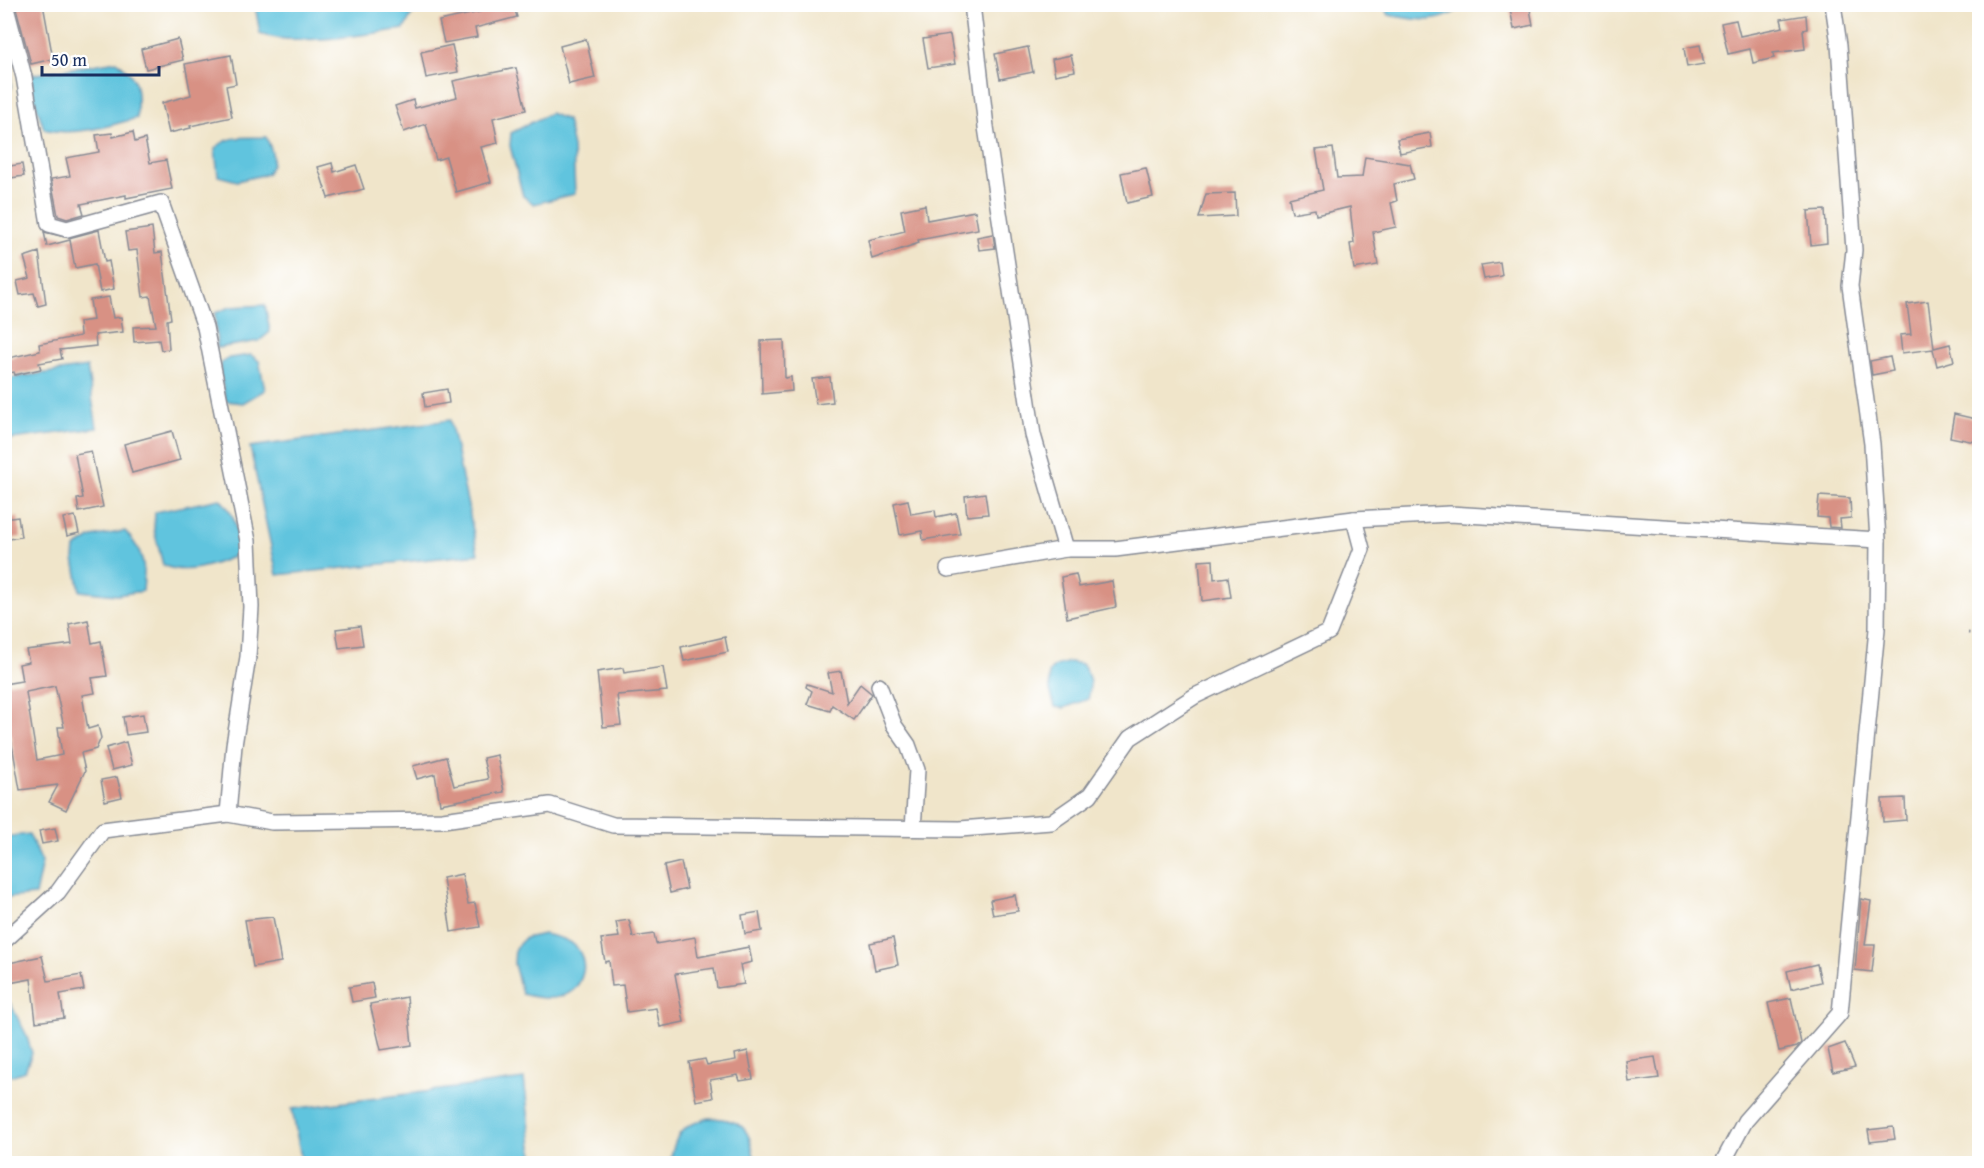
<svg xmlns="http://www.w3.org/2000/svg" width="1984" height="1168" viewBox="0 0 1984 1168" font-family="'Gentium Book Plus',serif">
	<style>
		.water { fill: #60c4de; stroke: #3e7a9e; stroke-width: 1.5 }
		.building { fill: #d89184; fill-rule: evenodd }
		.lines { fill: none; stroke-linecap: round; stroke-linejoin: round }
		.street-casing { stroke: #868a94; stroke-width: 18 }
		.path { stroke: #868a94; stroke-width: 3; stroke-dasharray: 1.5 4.5; stroke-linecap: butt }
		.street { stroke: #fff; stroke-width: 15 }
	</style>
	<rect width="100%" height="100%" fill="#fff"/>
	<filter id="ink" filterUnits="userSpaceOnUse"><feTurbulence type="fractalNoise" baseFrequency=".0167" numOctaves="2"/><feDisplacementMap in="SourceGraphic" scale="12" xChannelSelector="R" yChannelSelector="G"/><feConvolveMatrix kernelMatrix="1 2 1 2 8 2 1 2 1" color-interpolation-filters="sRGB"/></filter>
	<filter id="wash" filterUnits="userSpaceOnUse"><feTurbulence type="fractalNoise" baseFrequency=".008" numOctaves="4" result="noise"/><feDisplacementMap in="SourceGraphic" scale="24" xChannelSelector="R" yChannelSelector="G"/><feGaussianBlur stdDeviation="1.35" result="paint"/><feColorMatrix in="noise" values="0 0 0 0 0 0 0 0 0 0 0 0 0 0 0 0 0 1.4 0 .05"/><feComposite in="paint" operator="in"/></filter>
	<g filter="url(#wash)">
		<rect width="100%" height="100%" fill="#f0e5ca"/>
		<g class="water">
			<path d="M255,5V4L417,5L404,29C366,34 295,47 260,34Z"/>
			<path d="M1383,5H1464C1442,26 1416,20 1389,15Z"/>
			<polygon points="5,39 11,69 11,89 5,94"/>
			<path d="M117,61C141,81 137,88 137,118C109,126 73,137 44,129L33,95L31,75Z"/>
			<polygon points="550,113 567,120 573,147 575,194 534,204 523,196 510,146 511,133"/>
			<path d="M266,137C273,152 276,160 267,174L237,181L218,176L215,149C228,134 247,138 266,137Z"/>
			<polygon points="265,305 270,332 259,341 217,348 215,313 230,307"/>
			<polygon points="251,355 259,361 265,390 243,403 226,401 220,374 221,363 229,358"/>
			<polygon points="87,367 97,428 5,440 5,379"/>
			<polygon points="450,420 478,554 277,575 250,447"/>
			<path d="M220,499C236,514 240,534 235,556C214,565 185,576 163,565L154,530L155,512Z"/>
			<path d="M125,531C143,551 146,564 143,591L117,595L80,591L74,559L75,548L92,537Z"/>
			<path d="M1070,662L1082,664C1090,676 1092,685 1088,699L1064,708L1055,707L1050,690L1049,672L1055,666Z"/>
			<polygon points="29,834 42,862 35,895 5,898 5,837"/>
			<path d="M544,934C555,937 567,938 575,946C581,951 585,964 583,972C576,1002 547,1001 522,994L514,964L515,948L525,938Z"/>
			<polygon points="4,1003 10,1003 26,1034 32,1053 25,1071 5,1078"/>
			<polygon points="524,1079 534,1163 302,1163 292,1109"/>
			<path d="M709,1118C745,1119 750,1130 755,1163H670C675,1134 680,1126 709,1118Z"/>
		</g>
		<g id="blocks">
			<g class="building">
				<polygon points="15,4 43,4 53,59 31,64"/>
				<polygon points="501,4 513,4 517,17 475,28 477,37 444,43 439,21 480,12 480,10"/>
				<polygon points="1509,4 1529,4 1533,25 1514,29"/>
				<polygon points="1806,15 1807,29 1803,30 1805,49 1773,53 1774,58 1753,63 1750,49 1728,54 1721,23 1736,20 1740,36 1783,27 1781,19"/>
				<polygon points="950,35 955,64 928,68 923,39"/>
				<polygon points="178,39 183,60 146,69 141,49"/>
				<polygon points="586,39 595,78 569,84 560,46"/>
				<polygon points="452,45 458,72 426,78 421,52"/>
				<polygon points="1700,45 1704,64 1687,67 1684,48"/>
				<polygon points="1028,47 1033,72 1000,79 995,54"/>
				<polygon points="231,55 236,84 226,86 232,117 190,126 191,128 169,133 162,103 191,95 185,64"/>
				<polygon points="1071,55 1075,71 1055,75 1052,59"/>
				<polygon points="516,68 526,110 493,118 498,143 481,147 491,182 456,192 446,157 436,160 426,124 404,132 395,106 413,100 415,108 457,97 453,81"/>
				<polygon points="133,132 135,142 145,139 150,163 166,160 172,189 126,198 126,195 81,204 84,214 67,219 58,216 51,179 70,176 66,158 99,152 96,135 112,133 113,137"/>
				<polygon points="1430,133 1432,147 1400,153 1397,139"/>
				<polygon points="1333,148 1337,178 1362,177 1365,157 1410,164 1414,179 1394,184 1397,201 1391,203 1396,227 1373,232 1378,265 1354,269 1350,244 1354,243 1350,207 1316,215 1315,209 1292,213 1289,198 1323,190 1316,150"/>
				<polygon points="332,163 334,172 356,165 364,189 328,198 318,167"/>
				<polygon points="22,164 24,176 4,179 4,167"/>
				<polygon points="1146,168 1153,197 1127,203 1121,173"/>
				<polygon points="1235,193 1236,216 1199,218 1206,194"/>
				<polygon points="925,205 927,220 975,211 978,229 918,240 919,243 872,259 868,240 905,231 901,210"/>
				<polygon points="1825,210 1827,243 1811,245 1808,211"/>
				<polygon points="152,228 155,253 162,252 171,319 167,320 169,349 161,350 159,340 134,342 133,327 156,326 150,296 143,297 137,250 128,251 125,232"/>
				<polygon points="99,230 105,262 109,261 114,289 100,292 95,264 75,268 70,240 47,246 44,232 69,238"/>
				<polygon points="993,234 995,248 979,250 977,237"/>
				<polygon points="39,252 46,304 38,306 34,293 20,295 17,281 30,278 24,257"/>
				<polygon points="1500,262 1502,276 1484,279 1481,265"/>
				<polygon points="109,297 113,318 121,317 123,332 95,335 96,346 60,350 62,359 39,363 41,369 15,375 14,372 4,374 4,359 40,351 39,344 80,336 79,322 93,320 90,300"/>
				<polygon points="1928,301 1934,348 1950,344 1954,361 1937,366 1933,349 1902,353 1900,335 1911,334 1907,304"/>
				<polygon points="784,340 785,378 791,377 792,391 762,394 761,341"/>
				<polygon points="1890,357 1893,371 1872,375 1870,361"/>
				<polygon points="830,377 833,402 816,404 812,379"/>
				<polygon points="447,389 449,403 425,407 423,393"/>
				<polygon points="1954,414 1980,420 1980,443 1950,437"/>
				<polygon points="172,431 180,460 132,473 124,444"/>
				<polygon points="91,451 103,507 79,512 77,499 83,498 75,454"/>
				<polygon points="985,493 988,514 967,516 965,496"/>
				<polygon points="1819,496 1850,498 1851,518 1840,519 1841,528 1829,527 1828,518 1817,517"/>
				<polygon points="908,500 911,514 935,510 936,517 956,513 960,534 923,540 922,531 900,535 894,503"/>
				<polygon points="75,516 79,533 67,536 63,518"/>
				<polygon points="18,517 21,537 4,540 4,519"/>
				<polygon points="1213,560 1214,579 1228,577 1231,597 1202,601 1199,561"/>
				<polygon points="1076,574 1079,587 1112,581 1116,607 1067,618 1061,577"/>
				<path d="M88,620L92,643L101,641L107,676L92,678L95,693L82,695L88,729L98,726L101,738L96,749L81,753L85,771L66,810L49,802L58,785L20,790L10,733L4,734V684L22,681L19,664L29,662L26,650L72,644L69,624ZM55,686L64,727H58L62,755L37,760L26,692Z"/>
				<polygon points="360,626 363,645 339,648 336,629"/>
				<polygon points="725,637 728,652 684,661 681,647"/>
				<polygon points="663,667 667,691 617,695 621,725 603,727 597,672 623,668 624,673"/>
				<polygon points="841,671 847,703 860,684 872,694 854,720 832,705 830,711 807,704 812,691 806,687 807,684 832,692 828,673"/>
				<polygon points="143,714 146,732 126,735 123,717"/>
				<polygon points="126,742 132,765 112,770 106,748"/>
				<polygon points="497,755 504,792 440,804 435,774 417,779 413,766 446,757 454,786 488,779 483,758"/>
				<polygon points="117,777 122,797 105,801 101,780"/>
				<polygon points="1905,798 1906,820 1883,822 1882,799"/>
				<polygon points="55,828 58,841 42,844 39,831"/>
				<polygon points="681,862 687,889 670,893 664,866"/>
				<polygon points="462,874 468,904 475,903 480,927 451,932 443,878"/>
				<polygon points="1015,895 1018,911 993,915 990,900"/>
				<polygon points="1861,899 1871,901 1865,945 1875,945 1872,972 1855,970"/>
				<polygon points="759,912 762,931 745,934 742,915"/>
				<polygon points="273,917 281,962 253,967 245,920"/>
				<polygon points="629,920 633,937 654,934 656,944 695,937 698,957 749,947 752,962 740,965 744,984 717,988 714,968 675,974 684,1022 660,1027 656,1008 627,1012 623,985 612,986 609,961 605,962 601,939 619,937 616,922"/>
				<polygon points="893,938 898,965 875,970 870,943"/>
				<polygon points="42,956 48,981 81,975 84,990 60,994 64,1018 36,1022 31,979 4,984 4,964"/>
				<polygon points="1817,964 1821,982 1791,989 1787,971"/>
				<polygon points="372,983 375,998 352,1002 349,987"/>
				<polygon points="407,997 412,1045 381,1050 370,1004"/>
				<polygon points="1791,998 1801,1043 1797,1047 1779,1051 1768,1003"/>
				<polygon points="1845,1043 1855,1067 1833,1072 1828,1049"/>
				<polygon points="748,1051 753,1079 740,1081 738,1075 710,1080 713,1098 696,1101 689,1062 705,1059 707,1065 736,1060 735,1054"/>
				<polygon points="1655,1057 1659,1078 1629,1082 1626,1061"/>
				<polygon points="1893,1127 1895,1139 1870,1142 1868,1130"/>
			</g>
		</g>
	</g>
	<g filter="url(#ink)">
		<use href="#blocks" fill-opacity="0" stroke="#868a94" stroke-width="1.5"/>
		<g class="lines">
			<g class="street-casing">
				<g id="street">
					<polyline points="5,4 24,77 49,224 67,229 161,203 205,327 248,541 251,607 248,657 234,745 228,814"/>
					<polyline points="972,4 986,127 1033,435 1066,549"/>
					<polyline points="948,569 1066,549 1115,549 1354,519 1450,514 1878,540 1872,444 1850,286 1854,250 1839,45 1833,4"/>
					<polyline points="879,686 894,725 908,745 917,770 913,828"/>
					<polyline points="4,941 58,892 103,830 228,814 272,822 443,820 550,805 613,825 960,829 1051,822 1090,795 1130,738 1195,696 1329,632 1362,549 1354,519"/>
					<polyline points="1722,1164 1745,1121 1840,1013 1877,629 1878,540"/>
				</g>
			</g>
			<polyline class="path" points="1968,633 1980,634"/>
			<use href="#street" class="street"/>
		</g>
	</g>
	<rect width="1984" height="1168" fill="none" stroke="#fff" stroke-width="24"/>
	<path d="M42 66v9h117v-9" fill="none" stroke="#1b2f5e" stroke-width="3"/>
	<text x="51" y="66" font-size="18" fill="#1b2f5e" stroke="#ffffff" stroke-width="4.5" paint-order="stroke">50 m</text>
</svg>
